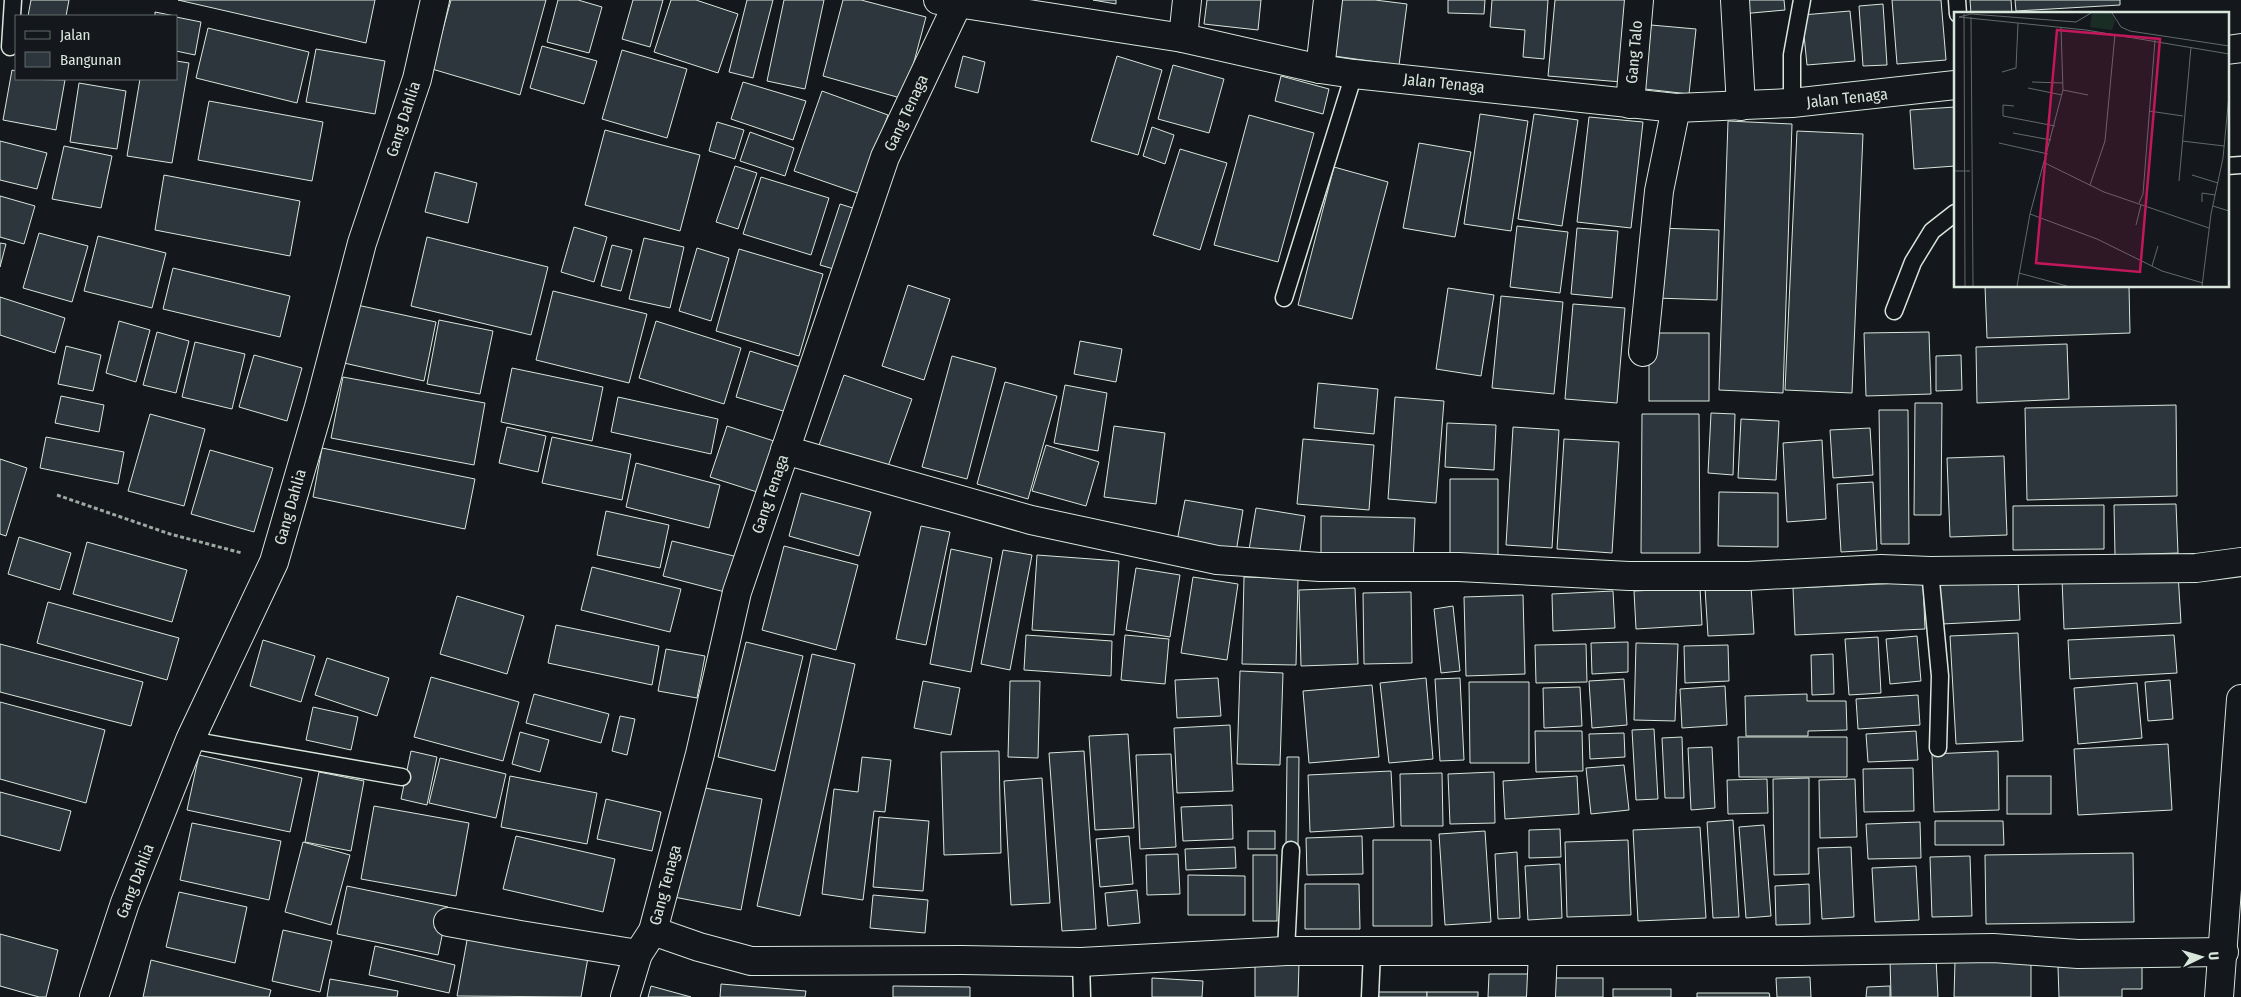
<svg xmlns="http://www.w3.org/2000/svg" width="2241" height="997" viewBox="0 0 2241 997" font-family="'Fira Sans Condensed',sans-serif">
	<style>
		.building { fill: #2c363c; stroke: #d8e6dc }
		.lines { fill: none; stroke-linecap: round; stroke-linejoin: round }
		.service-casing { stroke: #d8e6dc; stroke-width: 19 }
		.minor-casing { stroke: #d8e6dc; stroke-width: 30 }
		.trunk-casing { stroke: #d8e6dc; stroke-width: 30 }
		.path { stroke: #9da8a2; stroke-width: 3; stroke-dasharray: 4 2.5; stroke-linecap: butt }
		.service { stroke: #14181c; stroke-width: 16 }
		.minor { stroke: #14181c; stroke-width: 28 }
		.trunk { stroke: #14181c; stroke-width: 28 }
		.labels { text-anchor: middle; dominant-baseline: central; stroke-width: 4; stroke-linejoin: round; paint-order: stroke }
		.street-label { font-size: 16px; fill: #d8e6dc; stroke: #14181c }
		.inset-road { fill: none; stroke: #626a69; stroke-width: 1 }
		.view { fill: #c2185b; fill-opacity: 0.15; stroke: #c2185b; stroke-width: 2.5 }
		.inset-edge { fill: none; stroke: #d8e6dc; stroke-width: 2.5 }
	</style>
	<rect width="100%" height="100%" fill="#14181c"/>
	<g class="building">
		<polygon points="31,0 69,0 66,16 28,16"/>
		<polygon points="178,0 375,0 366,43"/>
		<polygon points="451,0 546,0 520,95 432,69"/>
		<polygon points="558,0 578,0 602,7 589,53 547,42"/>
		<polygon points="633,0 663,0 650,47 622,39"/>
		<polygon points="671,0 696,0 738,14 718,73 654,52"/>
		<polygon points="747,0 773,0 753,78 729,72"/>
		<polygon points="784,0 824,0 805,89 767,81"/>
		<polygon points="843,0 861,0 926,17 904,99 823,76"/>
		<polygon points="1093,0 1116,0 1116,4"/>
		<polygon points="1207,0 1261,0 1258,30 1204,24"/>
		<polygon points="1341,0 1375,0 1407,4 1399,65 1334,56"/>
		<polygon points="1448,0 1485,0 1484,14 1448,13"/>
		<polygon points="1492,0 1548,0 1544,59 1523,57 1525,30 1490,27"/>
		<polygon points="1555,0 1630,0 1622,82 1548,76"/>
		<polygon points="1739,0 1784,0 1785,10 1741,14"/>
		<polygon points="1892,0 1941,0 1946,60 1897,64"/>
		<polygon points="1970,0 2011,0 2012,14 1971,14"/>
		<polygon points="2015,0 2120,0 2120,5 2016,11"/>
		<polygon points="1883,4 1887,65 1863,66 1859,6"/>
		<polygon points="1850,11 1855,61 1807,65 1802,15"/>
		<polygon points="155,12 175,16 155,16"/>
		<polygon points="176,17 201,22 195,55 176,51"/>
		<polygon points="1651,25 1696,29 1689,94 1645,89"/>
		<polygon points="208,28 309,52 297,103 196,78"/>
		<polygon points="542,46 597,61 584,104 530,88"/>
		<polygon points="316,49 385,61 375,114 306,102"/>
		<polygon points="622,50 687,69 667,138 602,119"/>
		<polygon points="963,56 985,62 978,93 955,87"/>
		<polygon points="1117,56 1162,70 1138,155 1091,141"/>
		<polygon points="176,61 189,63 172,163 127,156 140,79 176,79"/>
		<polygon points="1173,65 1224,79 1209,133 1158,119"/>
		<polygon points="12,70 16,71 16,79 65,80 56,130 3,120"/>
		<polygon points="1281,76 1329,89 1323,114 1275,101"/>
		<polygon points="743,82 806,101 793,140 731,119"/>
		<polygon points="79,83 126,91 117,149 70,142"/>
		<polygon points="822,91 888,115 860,194 794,171"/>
		<polygon points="209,101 323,122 312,181 198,160"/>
		<polygon points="1955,107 1955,166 1914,169 1910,110"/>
		<polygon points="1480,114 1528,121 1511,231 1464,224"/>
		<polygon points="1534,114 1578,120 1562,226 1518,219"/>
		<polygon points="1249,115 1314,133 1278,262 1214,245"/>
		<polygon points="1589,117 1643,122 1631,228 1577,222"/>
		<polygon points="1728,121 1792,124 1783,393 1719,390"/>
		<polygon points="717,122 744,130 735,159 709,151"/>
		<polygon points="1152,127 1174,135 1165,164 1143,156"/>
		<polygon points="605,130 700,155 680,231 585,205"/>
		<polygon points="1797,131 1863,134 1852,393 1785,390"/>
		<polygon points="750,132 794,148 785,176 740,161"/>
		<polygon points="0,141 47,153 37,189 0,180"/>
		<polygon points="1419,143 1471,152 1455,237 1403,228"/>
		<polygon points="64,146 112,156 101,208 52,199"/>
		<polygon points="1180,149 1227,163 1200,250 1153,235"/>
		<polygon points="735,166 757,173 738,229 716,222"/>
		<polygon points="1334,167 1388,182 1352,319 1298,305"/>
		<polygon points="435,172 477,183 468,223 425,212"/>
		<polygon points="164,175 300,201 290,256 155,230"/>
		<polygon points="761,177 829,198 811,255 743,234"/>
		<polygon points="0,196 35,206 24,244 0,237"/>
		<polygon points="840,204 856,209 837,270 820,265"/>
		<polygon points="1517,226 1568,232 1560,293 1510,287"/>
		<polygon points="574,227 607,237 594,282 561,272"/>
		<polygon points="1577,228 1618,231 1612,298 1571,294"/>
		<polygon points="1657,228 1719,230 1717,300 1655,298"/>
		<polygon points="39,233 88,246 72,302 23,288"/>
		<polygon points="98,236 166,253 152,308 84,291"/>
		<polygon points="427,237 548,267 531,335 411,306"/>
		<polygon points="644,238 684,247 670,308 629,299"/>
		<polygon points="0,243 6,244 0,267"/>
		<polygon points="612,245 632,250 621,291 601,286"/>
		<polygon points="697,248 729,258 711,321 679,311"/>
		<polygon points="739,249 823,274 799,356 716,331"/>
		<polygon points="173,268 290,296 280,337 163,309"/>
		<polygon points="908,285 950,299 924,380 882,366"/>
		<polygon points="1985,286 2129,286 2130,333 1987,338"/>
		<polygon points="1448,288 1494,295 1481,376 1436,369"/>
		<polygon points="553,291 647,314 629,383 536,360"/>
		<polygon points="1501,296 1563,302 1554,394 1492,388"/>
		<polygon points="0,297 65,318 55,353 0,335"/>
		<polygon points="1573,304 1625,308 1617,403 1565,399"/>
		<polygon points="357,305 436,322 424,381 344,363"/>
		<polygon points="439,320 493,331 480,394 427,384"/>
		<polygon points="119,321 150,330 136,382 106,373"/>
		<polygon points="656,321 741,348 724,404 639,378"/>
		<polygon points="157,332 189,341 176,393 143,385"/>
		<polygon points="1929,332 1931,394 1866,396 1864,333"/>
		<rect x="1649" y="333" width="60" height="68"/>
		<polygon points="1080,341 1122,349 1116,382 1074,374"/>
		<polygon points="195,342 245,354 232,409 182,397"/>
		<polygon points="2067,344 2069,399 1977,403 1976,347"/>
		<polygon points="66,346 101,355 93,391 58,384"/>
		<polygon points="750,351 803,368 790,413 736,397"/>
		<polygon points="254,355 302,368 287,421 239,407"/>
		<polygon points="1961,355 1962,390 1936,391 1936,356"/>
		<polygon points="952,356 996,368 967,479 922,467"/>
		<polygon points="512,368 603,387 592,441 501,422"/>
		<polygon points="844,375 912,399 886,472 818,448"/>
		<polygon points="343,377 485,403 474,465 331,438"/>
		<polygon points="1005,382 1057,396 1028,499 977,484"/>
		<polygon points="1318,383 1378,389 1374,434 1314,428"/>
		<polygon points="1065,385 1107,393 1098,451 1054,443"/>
		<polygon points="61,396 104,405 99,432 55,423"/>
		<polygon points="618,397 718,419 711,454 611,432"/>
		<polygon points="1395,397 1444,401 1436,503 1388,499"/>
		<polygon points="1915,403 1942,403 1941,515 1914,515"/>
		<polygon points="2176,405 2177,496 2027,500 2025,408"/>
		<polygon points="1879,410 1908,410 1909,544 1881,544"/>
		<polygon points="1711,413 1735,414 1733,475 1708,473"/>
		<polygon points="150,414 205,429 184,506 128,491"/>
		<polygon points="1642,414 1699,414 1700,553 1641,553"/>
		<polygon points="1741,419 1779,421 1776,480 1738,478"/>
		<polygon points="1447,423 1496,425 1494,470 1445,467"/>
		<polygon points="727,426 774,441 757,492 710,477"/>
		<polygon points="1114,426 1165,433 1156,504 1104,497"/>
		<polygon points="507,427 546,436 538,472 499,463"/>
		<polygon points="1513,427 1559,430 1552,548 1506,545"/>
		<polygon points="1870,428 1873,475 1833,478 1830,430"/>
		<polygon points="46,437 124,452 118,484 40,468"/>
		<polygon points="552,437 631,454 622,500 542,483"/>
		<polygon points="1303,439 1374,445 1369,510 1297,504"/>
		<polygon points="1564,439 1619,442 1612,553 1557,549"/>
		<polygon points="1822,440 1826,519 1787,522 1783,443"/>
		<polygon points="1046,445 1099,462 1086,506 1032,491"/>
		<polygon points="322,448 475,479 465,529 313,497"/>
		<polygon points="210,450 273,468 254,532 191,514"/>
		<polygon points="2004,456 2007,535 1950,537 1947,458"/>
		<polygon points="0,459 27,468 6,536 0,534"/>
		<polygon points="636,463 720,485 709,528 626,507"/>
		<polygon points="1450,479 1498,479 1498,560 1450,561"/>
		<polygon points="1873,482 1877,550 1841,552 1837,484"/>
		<polygon points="1719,492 1778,493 1778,547 1718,546"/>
		<polygon points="801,493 871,512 859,556 789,536"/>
		<polygon points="1185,500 1243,510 1236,552 1177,541"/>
		<polygon points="2176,504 2178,553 2115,555 2114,505"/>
		<polygon points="2104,505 2104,549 2013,550 2013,506"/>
		<polygon points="1256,508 1305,516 1299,557 1249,550"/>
		<polygon points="606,511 669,525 660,568 597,555"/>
		<polygon points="1321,516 1415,518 1413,564 1321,562"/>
		<polygon points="921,526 950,532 926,645 896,639"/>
		<polygon points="19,537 71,553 60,590 8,574"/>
		<polygon points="672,541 738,557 729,593 663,576"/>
		<polygon points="87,542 187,570 172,622 73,594"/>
		<polygon points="784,546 858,565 836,650 762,630"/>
		<polygon points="951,549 992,558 971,672 930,664"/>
		<polygon points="1003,550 1032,555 1010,670 981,664"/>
		<polygon points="1037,555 1119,561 1114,635 1032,630"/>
		<polygon points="592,567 681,589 670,632 581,610"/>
		<polygon points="1136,568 1180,575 1170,637 1126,630"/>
		<polygon points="2178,573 2181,623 2064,629 2062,579"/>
		<polygon points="1193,577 1238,584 1227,660 1181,653"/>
		<polygon points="1244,577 1298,579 1296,665 1242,664"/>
		<polygon points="2018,580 2020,620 1942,624 1939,585"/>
		<polygon points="1923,582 1925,629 1795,635 1793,588"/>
		<polygon points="1751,586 1754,634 1708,636 1705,588"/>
		<polygon points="1355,588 1358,664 1301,666 1299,590"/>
		<polygon points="1700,588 1702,625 1636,629 1634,591"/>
		<polygon points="1613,591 1615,628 1553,631 1552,594"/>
		<polygon points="1411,592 1412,663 1364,664 1363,593"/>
		<polygon points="1523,595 1525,674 1466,676 1464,597"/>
		<polygon points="457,596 524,616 507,674 440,654"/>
		<polygon points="48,602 179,638 167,680 37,643"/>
		<polygon points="1453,606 1460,671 1441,673 1434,609"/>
		<polygon points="556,625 659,646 652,685 548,663"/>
		<polygon points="2018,633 2023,741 1956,744 1950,636"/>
		<polygon points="1026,635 1112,641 1111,676 1024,670"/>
		<polygon points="1125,635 1169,639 1165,684 1121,680"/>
		<polygon points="2174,635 2177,673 2070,679 2068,640"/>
		<polygon points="1917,636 1921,681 1890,684 1886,639"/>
		<polygon points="1878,637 1881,693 1849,695 1845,639"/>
		<polygon points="263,640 315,656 301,702 250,686"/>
		<polygon points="746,642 803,656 775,771 718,757"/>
		<polygon points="1628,642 1628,672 1592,674 1591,643"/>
		<polygon points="1636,643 1678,644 1675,721 1634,720"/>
		<polygon points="0,644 143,682 131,726 0,692"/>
		<polygon points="1586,644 1587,682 1536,683 1535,645"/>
		<polygon points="1728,645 1729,681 1685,683 1684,646"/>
		<polygon points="666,649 705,656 697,698 658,691"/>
		<polygon points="812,654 855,664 800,916 757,906"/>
		<polygon points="1833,654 1834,694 1812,695 1811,655"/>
		<polygon points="327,658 389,678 377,716 315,695"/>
		<polygon points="1240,671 1283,673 1280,765 1237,764"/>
		<polygon points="431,677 519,702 503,761 414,737"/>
		<polygon points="1218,678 1221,716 1177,718 1175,680"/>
		<polygon points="1426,678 1433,759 1389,763 1380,683"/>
		<polygon points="1460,678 1464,760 1440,761 1435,679"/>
		<polygon points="1624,679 1627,725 1592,728 1589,681"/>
		<polygon points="2170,680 2173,719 2148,721 2145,682"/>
		<polygon points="923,681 960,688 951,735 914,728"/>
		<polygon points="1010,681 1040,681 1038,758 1008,757"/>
		<polygon points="1469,682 1529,682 1529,763 1470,763"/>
		<polygon points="2137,683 2142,738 2078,744 2074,688"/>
		<polygon points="1372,685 1379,757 1309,763 1303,691"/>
		<polygon points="1725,686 1727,725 1682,728 1680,689"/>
		<polygon points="1580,687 1582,726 1544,728 1543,688"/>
		<polygon points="534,694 609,714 601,743 526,723"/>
		<polygon points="1807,694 1807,701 1846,701 1847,730 1808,731 1808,736 1746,736 1745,696"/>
		<polygon points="1918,695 1920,725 1858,729 1856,699"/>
		<polygon points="0,702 105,730 86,803 0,779"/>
		<polygon points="313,707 358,717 351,750 306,740"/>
		<polygon points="620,716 635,719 627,755 612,751"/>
		<polygon points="1230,725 1233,791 1177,793 1174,728"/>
		<polygon points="1654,729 1658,799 1636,800 1632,730"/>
		<polygon points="1535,731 1582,731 1583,771 1536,772"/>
		<polygon points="1916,731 1918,760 1868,762 1866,734"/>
		<polygon points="520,732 549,740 540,772 512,764"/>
		<polygon points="1624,733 1625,757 1590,759 1589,734"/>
		<polygon points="1128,734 1134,828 1095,830 1089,736"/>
		<polygon points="1682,737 1684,798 1665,798 1662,738"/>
		<polygon points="1738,737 1847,737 1847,777 1739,777"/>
		<polygon points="2168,744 2172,810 2078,815 2074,749"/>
		<polygon points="1712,747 1715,808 1691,810 1688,748"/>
		<polygon points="411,751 437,757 427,805 401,799"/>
		<polygon points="999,751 1001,853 944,855 941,752"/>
		<polygon points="1084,751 1096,929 1062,931 1049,753"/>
		<polygon points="1998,751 1999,810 1934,812 1932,754"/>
		<polygon points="1171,754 1176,847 1140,849 1136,755"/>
		<polygon points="199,755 302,778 290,832 187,810"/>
		<polygon points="862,757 891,760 885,812 874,811 863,900 822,894 834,789 858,792"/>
		<polygon points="1287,757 1299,757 1298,846 1286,845"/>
		<polygon points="440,758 506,774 496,818 429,803"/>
		<polygon points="1624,765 1629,810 1591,814 1586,768"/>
		<polygon points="1913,768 1914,811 1864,812 1863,769"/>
		<polygon points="1391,771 1394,827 1310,832 1308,775"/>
		<polygon points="319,772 364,781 351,851 305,842"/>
		<polygon points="1494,772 1495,823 1450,824 1448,774"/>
		<polygon points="1442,773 1443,826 1401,826 1400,774"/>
		<polygon points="510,776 597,793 587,844 501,827"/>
		<polygon points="1577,776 1579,814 1505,819 1503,781"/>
		<rect x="2007" y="776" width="44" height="38"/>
		<polygon points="1042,778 1050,903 1011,905 1004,781"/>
		<polygon points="1809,778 1809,874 1774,875 1773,779"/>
		<polygon points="1767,779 1768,813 1728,814 1727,780"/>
		<polygon points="1855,779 1857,837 1820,838 1819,780"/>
		<polygon points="695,786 762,799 741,910 674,897"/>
		<polygon points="0,792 71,811 60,851 0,835"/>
		<polygon points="606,799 661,812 652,851 597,839"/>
		<polygon points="1232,805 1233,839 1183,841 1181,807"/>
		<polygon points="374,806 469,823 456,896 361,879"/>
		<polygon points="879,817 929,821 923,891 873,887"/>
		<polygon points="1733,820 1739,917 1713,918 1707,822"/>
		<polygon points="1935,821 2003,821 2004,845 1935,845"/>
		<polygon points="1920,822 1921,858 1868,859 1866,824"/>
		<polygon points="192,823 281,841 269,900 180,880"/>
		<polygon points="1764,825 1771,916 1746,918 1739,827"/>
		<polygon points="1700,827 1706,918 1638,921 1633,830"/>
		<polygon points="1560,829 1561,857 1529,858 1529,830"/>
		<rect x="1248" y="831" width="27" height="18"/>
		<polygon points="1485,831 1491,922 1445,925 1439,834"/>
		<polygon points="516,836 615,859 603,912 503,889"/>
		<polygon points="1129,836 1133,884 1100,887 1096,839"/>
		<polygon points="1362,836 1363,874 1307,875 1306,838"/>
		<polygon points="1373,840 1431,840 1432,926 1373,926"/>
		<polygon points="1628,840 1631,915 1567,917 1565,842"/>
		<polygon points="303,842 350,855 331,925 285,912"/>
		<polygon points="1235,847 1236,868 1186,870 1185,849"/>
		<polygon points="1851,847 1854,917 1822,919 1818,848"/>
		<polygon points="1517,852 1520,918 1498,919 1495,854"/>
		<polygon points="2133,853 2134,922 1986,924 1985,855"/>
		<polygon points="1178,854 1180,894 1147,895 1146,855"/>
		<rect x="1253" y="855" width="24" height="66"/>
		<polygon points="1970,856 1972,916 1932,917 1930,857"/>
		<polygon points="1560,864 1562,918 1528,920 1525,866"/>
		<polygon points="1916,866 1919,920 1875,922 1872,868"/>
		<polygon points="1188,875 1245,876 1245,915 1188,915"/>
		<polygon points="1305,884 1359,884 1360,929 1305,929"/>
		<polygon points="1809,884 1810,924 1776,925 1775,886"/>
		<polygon points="347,886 448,907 438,955 337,934"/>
		<polygon points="1137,890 1140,923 1108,926 1105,893"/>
		<polygon points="179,892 247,907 235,963 166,947"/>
		<polygon points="873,895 928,900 925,933 870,928"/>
		<polygon points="469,929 589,952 581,997 457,996"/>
		<polygon points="283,930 332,941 320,992 272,981"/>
		<polygon points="0,934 58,950 46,997 39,997 0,986"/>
		<polygon points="375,946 455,965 449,993 369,975"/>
		<polygon points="1936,958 1938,997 1891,997 1890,959"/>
		<polygon points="151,960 271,990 269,997 143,997"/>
		<polygon points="1955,961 2031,962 2031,997 1954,997"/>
		<polygon points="1255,962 1299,963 1298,997 1255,997"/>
		<polygon points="2142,964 2142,989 2122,989 2122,997 2059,997 2058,967"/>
		<polygon points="1489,974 1529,974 1529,997 1488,997"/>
		<polygon points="1810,977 1811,997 1777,997 1776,978"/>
		<polygon points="1152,978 1203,981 1202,997 1152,997"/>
		<rect x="1549" y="978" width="54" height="19"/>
		<polygon points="330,979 398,991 397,997 327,997"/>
		<polygon points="721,984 806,991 805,997 720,997"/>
		<polygon points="651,986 691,997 648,997"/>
		<polygon points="893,986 970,987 970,997 893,997"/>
		<polygon points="1890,986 1890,997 1866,997 1867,987"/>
		<rect x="1613" y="989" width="58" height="8"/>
		<rect x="1374" y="992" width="53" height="5"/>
		<rect x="1427" y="992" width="51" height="5"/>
		<polygon points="1697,993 1769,993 1770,997 1697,997"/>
	</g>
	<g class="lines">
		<g class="service-casing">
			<g id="service">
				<polyline points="1957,0 1958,14"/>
				<polyline points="10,47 13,0"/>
				<polyline points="1792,103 1792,55 1802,0"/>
				<polyline points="2227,166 2241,165"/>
				<polyline points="1284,298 1354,74"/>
				<polyline points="1894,311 1913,262 1932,231 1955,213"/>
				<polyline points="1930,571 1940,676 1938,748"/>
				<polyline points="190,740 402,777"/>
				<polyline points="1286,951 1291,850"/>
				<polyline points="1081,962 1082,997"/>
				<polyline points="1370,997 1372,951"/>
			</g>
		</g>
		<g class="minor-casing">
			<g id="minor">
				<polyline points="938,0 1183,38 1320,69 1354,74 1676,108 1792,103 1955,85"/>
				<polyline points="1735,0 1741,106"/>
				<polyline points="1183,38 1187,0"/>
				<polyline points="2227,50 2241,48"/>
				<polyline points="1320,69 1328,0"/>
				<polyline points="1630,104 1639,0"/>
				<polyline points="1643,352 1659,191 1676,108"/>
				<polyline points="785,450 1031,520 1217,560 1320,567 1459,567 1629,576 1748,576 1881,569 1930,571 2196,568 2241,562"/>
				<polyline points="448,922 520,935 638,954"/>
				<polyline points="653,931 699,947 751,961 962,960 1081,962 1286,951 1801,951 1993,948 2078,954 2224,952"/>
				<polyline points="94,997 125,903 190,740 274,562 319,407 362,243 417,79 435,0"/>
				<polyline points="625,997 638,954 653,931 700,754 737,592 885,157 957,5"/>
				<polyline points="1541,997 1543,951"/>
			</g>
		</g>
		<g class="trunk-casing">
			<polyline id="trunk" points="2219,997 2241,699"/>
		</g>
		<polyline class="path" points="57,495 170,534 242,553"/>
		<use href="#service" class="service"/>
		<use href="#minor" class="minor"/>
		<use href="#trunk" class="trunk"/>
	</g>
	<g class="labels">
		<g class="street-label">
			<text transform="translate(1634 52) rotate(-85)">Gang Talo</text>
			<text transform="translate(1444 83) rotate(6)">Jalan Tenaga</text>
			<text transform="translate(1847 98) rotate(-6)">Jalan Tenaga</text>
			<text transform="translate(906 113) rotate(-65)">Gang Tenaga</text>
			<text transform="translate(403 119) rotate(-72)">Gang Dahlia</text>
			<text transform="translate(770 494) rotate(-71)">Gang Tenaga</text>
			<text transform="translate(290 507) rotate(-74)">Gang Dahlia</text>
			<text transform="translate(135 881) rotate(-69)">Gang Dahlia</text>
			<text transform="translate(665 885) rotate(-75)">Gang Tenaga</text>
		</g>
	</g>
	<g transform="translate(1954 12)">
		<rect width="275" height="275" fill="#14181c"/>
		<path d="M138,1H158L161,9L158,18L136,15Z" fill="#1a2d24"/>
		<path class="inset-road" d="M158,1L167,15L176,19L275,34M10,2L11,274M5,5L132,18L275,42M5,5L17,2L122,10L137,1M17,5L19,274M48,60L62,56L64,11M78,70L109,71M74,76L108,83M109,78L134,83M60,94L49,93V104L101,114M195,99L229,104M59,121L97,128M228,129L270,134M45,131L94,142M91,151L150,180L255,216M0,159H16M238,163L264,171M225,169L237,35M136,173L151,129L161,22M248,190V181L261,183M185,191L189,182L201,28M259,194L275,199M76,202L143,227L208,259L249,271M182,213L187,193M198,254L204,234M65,261L113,274M63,274L76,202L109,78L107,16M248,274L257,202L269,146L275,83"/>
		<path class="view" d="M103,18L206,27L186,260L82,251Z"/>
		<rect width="275" height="275" class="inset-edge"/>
	</g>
	<rect x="15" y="15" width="162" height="65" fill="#14181c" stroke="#626a69"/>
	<rect x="25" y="31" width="25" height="8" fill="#14181c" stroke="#626a69"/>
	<text x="60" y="40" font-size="15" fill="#d8e6dc">Jalan</text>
	<rect x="25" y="52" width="25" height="15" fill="#2c363c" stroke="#626a69"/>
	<text x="60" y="65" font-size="15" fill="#d8e6dc">Bangunan</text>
	<g transform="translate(2201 957) rotate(85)" stroke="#14181c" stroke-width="4" paint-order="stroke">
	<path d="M0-4L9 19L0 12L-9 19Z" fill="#d8e6dc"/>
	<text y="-8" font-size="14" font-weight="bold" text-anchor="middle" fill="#d8e6dc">U</text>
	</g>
</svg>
